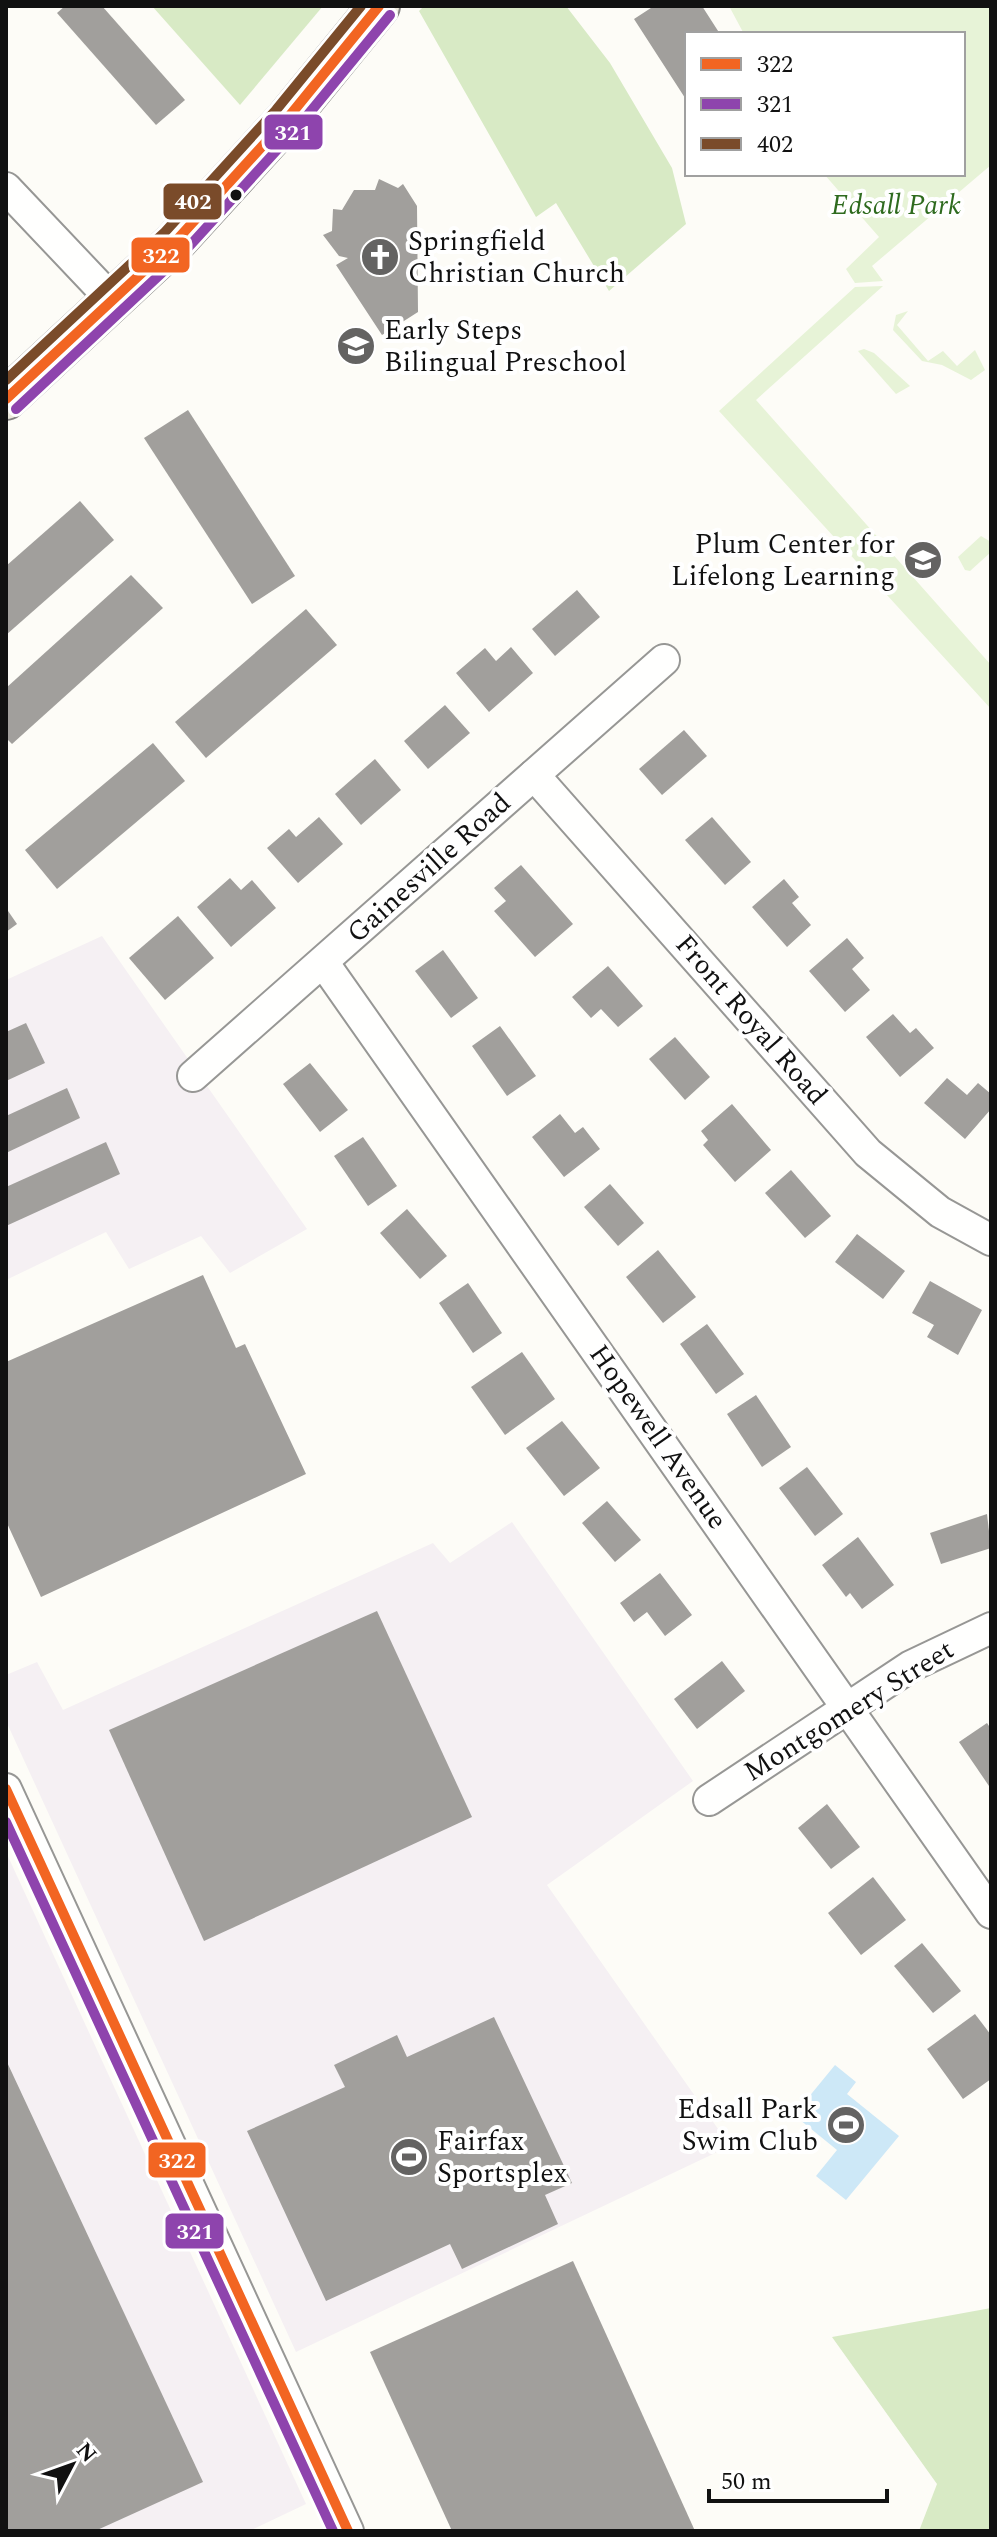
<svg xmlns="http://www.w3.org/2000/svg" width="997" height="2537" viewBox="0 0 997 2537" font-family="Spectral,serif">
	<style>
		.industrial { fill: #f5f0f3 }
		.green { fill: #e7f3d7 }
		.forest { fill: #d8eac5 }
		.water { fill: #cde8f7 }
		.building { fill: #a19f9c }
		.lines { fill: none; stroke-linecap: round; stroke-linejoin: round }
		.minor-casing { stroke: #979795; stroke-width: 34 }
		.major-casing { stroke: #858482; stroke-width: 44 }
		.minor { stroke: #fffffe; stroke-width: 30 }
		.major { stroke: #ede9dc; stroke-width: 40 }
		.bus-1-casing { stroke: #fff; stroke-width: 16 }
		.bus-2-casing { stroke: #fff; stroke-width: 16 }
		.bus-3-casing { stroke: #fff; stroke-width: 16 }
		.bus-1 { stroke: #f26522; stroke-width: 10 }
		.bus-2 { stroke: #8e44ad; stroke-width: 10 }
		.bus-3 { stroke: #7a4b2a; stroke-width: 10 }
		.bus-dot { fill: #111; stroke: #fff; stroke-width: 3 }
		.labels { text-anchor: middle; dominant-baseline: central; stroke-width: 8; stroke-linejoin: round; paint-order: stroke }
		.park-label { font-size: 28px; font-style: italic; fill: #2f6b1f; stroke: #fff }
		.poi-label { font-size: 28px; fill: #111; stroke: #fff; text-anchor: start }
		.street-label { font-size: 28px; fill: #111; stroke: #fff }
		.line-badge { stroke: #fff; stroke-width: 3 }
		.badge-label { font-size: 22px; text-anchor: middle; font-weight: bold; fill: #fff }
	</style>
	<rect width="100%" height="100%" fill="#fdfcf7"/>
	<g class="industrial">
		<polygon points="102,936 307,1229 230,1273 201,1236 129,1269 106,1232 6,1280 6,980"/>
		<polygon points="512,1522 693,1781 547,1885 730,2146 296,2352 6,1721 6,1675 37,1662 63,1710 433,1543 450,1563"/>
		<polygon points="6,1852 306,2504 249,2531 6,2531"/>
	</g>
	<g class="green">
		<polygon points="729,6 991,6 991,165 872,266 883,281 855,283 846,269 879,237 824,174 963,174 963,34 744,34"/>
		<polygon points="883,286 756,400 991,665 991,709 719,411 855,287"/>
		<polygon points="908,311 897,325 928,361 943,351 957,366 975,350 985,370 971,380 942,365 922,361 893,330 896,315"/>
		<polygon points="864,349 874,353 910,386 896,394 858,351"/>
		<polygon points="981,536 991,542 991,552 970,571 965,570 958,557"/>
	</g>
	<g class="forest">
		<polygon points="152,6 323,6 240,105"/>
		<polygon points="424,6 566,6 610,63 672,168 686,224 609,291 556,203 536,217 419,11"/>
		<polygon points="991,2308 991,2531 919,2531 937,2484 832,2337"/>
	</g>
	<polygon class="water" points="835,2065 856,2082 847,2094 899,2136 846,2200 816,2176 837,2150 794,2115"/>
	<g class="building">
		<polygon points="65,6 102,6 185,100 156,125 57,13"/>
		<polygon points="654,6 702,6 720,34 687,34 687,101 634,19"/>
		<polygon points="379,179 398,188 403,184 417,206 418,312 382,335 336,265 348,258 339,256 323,235 332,231 333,209 342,210 354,190 375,190"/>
		<polygon points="188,410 295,576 252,604 144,438"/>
		<polygon points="80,501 114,540 6,635 6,566"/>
		<polygon points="131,575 163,608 12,744 6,738 6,688"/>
		<polygon points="577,590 600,617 555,656 532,629"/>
		<polygon points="306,609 337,645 206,758 175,722"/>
		<polygon points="511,647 533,673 489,712 456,673 485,648 496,661"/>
		<polygon points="445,705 470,733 428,769 404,741"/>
		<polygon points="684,730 707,756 662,795 639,769"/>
		<polygon points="153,743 185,781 57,889 25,850"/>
		<polygon points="375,759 401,790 361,825 335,794"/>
		<polygon points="319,817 343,844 298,883 267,848 289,829 296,837"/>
		<polygon points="712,817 751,862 725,885 685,840"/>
		<polygon points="521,865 573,924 535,957 494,911 506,901 494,888"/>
		<polygon points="230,878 241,890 252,880 276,908 231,947 197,907"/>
		<polygon points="784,879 799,897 792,903 811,925 787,947 752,907"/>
		<polygon points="6,908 17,924 6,932"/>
		<polygon points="178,916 214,958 165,1000 129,958"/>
		<polygon points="847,938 864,958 852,969 870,990 845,1012 809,971"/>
		<polygon points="443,950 478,998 451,1018 415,971"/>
		<polygon points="608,966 643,1006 618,1027 601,1009 591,1018 572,997"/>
		<polygon points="893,1014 910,1033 916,1028 934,1048 900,1077 866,1037"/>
		<polygon points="26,1023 45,1063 6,1081 6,1032"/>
		<polygon points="500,1026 536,1076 507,1096 472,1046"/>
		<polygon points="675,1037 710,1077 685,1100 649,1059"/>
		<polygon points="310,1063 348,1110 320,1132 283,1084"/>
		<polygon points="947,1078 967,1095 978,1083 991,1094 991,1109 965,1139 924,1103"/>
		<polygon points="67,1088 80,1118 6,1153 6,1116"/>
		<polygon points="732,1104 771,1150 735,1182 703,1145 708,1140 701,1131"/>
		<polygon points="560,1114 575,1133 583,1127 600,1149 564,1177 532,1137"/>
		<polygon points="363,1137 397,1186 368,1206 334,1156"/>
		<polygon points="106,1142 120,1174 6,1226 6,1187"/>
		<polygon points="791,1170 831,1216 805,1238 765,1193"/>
		<polygon points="610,1184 644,1223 618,1246 584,1207"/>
		<polygon points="407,1209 447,1256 420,1279 380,1233"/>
		<polygon points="857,1234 905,1271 883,1299 835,1262"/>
		<polygon points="658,1250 696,1297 663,1323 626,1277"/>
		<polygon points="203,1275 236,1348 245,1344 306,1474 41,1597 6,1521 6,1362"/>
		<polygon points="930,1281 982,1310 958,1355 927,1337 934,1325 912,1313"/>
		<polygon points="468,1283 502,1333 473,1353 439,1303"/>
		<polygon points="707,1324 744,1374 716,1394 680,1344"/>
		<polygon points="522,1352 555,1399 505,1435 471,1387"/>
		<polygon points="756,1395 791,1447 762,1467 727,1414"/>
		<polygon points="562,1421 600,1468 564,1496 526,1448"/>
		<polygon points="807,1467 843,1514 815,1536 779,1488"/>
		<polygon points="607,1501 641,1540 615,1562 582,1523"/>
		<polygon points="987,1514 991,1548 941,1564 930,1533"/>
		<polygon points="858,1537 894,1585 862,1609 850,1593 846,1597 822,1565"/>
		<polygon points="660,1573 692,1615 665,1636 647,1612 634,1622 620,1603"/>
		<polygon points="377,1611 472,1817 204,1941 109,1730"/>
		<polygon points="722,1661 745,1691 697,1729 674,1699"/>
		<polygon points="987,1723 991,1729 989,1786 959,1742"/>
		<polygon points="827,1804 860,1847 831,1869 798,1828"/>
		<polygon points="873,1877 906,1920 861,1955 828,1913"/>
		<polygon points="922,1943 961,1991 933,2013 894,1966"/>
		<polygon points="975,2014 991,2035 991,2079 963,2099 927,2049"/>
		<polygon points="494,2017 572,2183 545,2195 558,2224 462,2269 450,2244 326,2301 247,2131 345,2087 334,2065 397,2035 407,2057"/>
		<polygon points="6,2060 203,2482 95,2531 6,2531"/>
		<polygon points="573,2261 695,2531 452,2531 370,2352"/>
	</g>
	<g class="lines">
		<g class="minor-casing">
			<g id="minor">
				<polyline points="6,188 113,301"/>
				<polyline points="534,775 868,1153 940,1212 991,1240"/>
				<polyline points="323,962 991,1913"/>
				<polyline points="193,1076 664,660"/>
				<polyline points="6,1789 348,2531"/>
				<polyline points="709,1800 911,1666 991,1628"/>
			</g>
		</g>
		<g class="major-casing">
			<polyline id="major" points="6,399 174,243 287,119 379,6"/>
		</g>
		<use href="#minor" class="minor"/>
		<use href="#major" class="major"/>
		<g class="bus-1-casing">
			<g id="bus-1">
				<polyline points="6,399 174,243 287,119 379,6"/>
				<polyline points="6,1789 348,2531"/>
			</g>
		</g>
		<g class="bus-2-casing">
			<g id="bus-2">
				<polyline points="16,409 184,252 297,128 390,15"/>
				<polyline points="6,1822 333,2531"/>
			</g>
		</g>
		<g class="bus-3-casing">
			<polyline id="bus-3" points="6,380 164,233 276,110 361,6"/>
		</g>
		<use href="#bus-1" class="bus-1"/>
		<use href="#bus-2" class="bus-2"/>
		<use href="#bus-3" class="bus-3"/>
	</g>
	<defs>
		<g id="church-disc" transform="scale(2)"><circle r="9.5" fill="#646362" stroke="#fff"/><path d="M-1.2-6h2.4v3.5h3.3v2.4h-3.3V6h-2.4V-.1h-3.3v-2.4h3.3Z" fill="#fff"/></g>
		<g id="school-disc" transform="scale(2)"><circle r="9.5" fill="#646362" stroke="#fff"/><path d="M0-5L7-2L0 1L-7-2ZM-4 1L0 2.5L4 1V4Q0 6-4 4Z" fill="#fff"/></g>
		<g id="stadium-disc" transform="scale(2)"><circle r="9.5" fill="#646362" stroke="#fff"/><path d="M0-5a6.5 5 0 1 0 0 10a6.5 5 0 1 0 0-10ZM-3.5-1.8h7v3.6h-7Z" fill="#fff"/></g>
	</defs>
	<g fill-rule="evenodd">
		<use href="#church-disc" x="380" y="257"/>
		<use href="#school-disc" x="356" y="346"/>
		<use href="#school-disc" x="923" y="560"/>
		<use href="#stadium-disc" x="846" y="2125"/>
		<use href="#stadium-disc" x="409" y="2157"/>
	</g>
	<circle class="bus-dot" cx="236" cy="195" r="7"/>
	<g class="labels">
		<g class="park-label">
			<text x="896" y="205">Edsall Park</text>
		</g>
		<g class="poi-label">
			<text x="408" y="241">Springfield<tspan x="408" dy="32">Christian Church</tspan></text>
			<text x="384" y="330">Early Steps<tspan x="384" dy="32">Bilingual Preschool</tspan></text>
			<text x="895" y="544" text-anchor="end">Plum Center for<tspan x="895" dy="32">Lifelong Learning</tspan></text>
			<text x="818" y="2109" text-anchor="end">Edsall Park<tspan x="818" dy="32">Swim Club</tspan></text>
			<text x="437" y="2141">Fairfax<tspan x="437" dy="32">Sportsplex</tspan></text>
		</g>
		<g class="street-label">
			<text transform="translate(429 868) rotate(-42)">Gainesville Road</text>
			<text transform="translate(751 1020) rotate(49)">Front Royal Road</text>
			<text transform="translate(658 1437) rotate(55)">Hopewell Avenue</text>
			<text transform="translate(849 1711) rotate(-32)">Montgomery Street</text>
		</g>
	</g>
	<g class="line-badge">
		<rect x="263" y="113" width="61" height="38" rx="8" fill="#8e44ad"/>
		<rect x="162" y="182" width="61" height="39" rx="8" fill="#7a4b2a"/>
		<rect x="130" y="236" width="61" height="38" rx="8" fill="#f26522"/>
		<rect x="147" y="2141" width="60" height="38" rx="8" fill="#f26522"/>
		<rect x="164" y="2212" width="61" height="38" rx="8" fill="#8e44ad"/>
	</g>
	<g class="badge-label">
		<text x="293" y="140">321</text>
		<text x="193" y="209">402</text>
		<text x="161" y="263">322</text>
		<text x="177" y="2168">322</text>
		<text x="195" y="2239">321</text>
	</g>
	<rect width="997" height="2537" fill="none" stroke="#111111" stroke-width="16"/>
	<rect x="685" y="32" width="280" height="144" fill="#ffffff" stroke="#a0a0a0" stroke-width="2"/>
	<rect x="701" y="58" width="40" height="12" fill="#f26522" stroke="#a0a0a0" stroke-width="2"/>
	<text x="757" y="72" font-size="24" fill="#111111">322</text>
	<rect x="701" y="98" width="40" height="12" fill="#8e44ad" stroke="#a0a0a0" stroke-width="2"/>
	<text x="757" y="112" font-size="24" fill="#111111">321</text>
	<rect x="701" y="138" width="40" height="12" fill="#7a4b2a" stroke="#a0a0a0" stroke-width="2"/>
	<text x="757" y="152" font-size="24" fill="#111111">402</text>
	<g transform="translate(72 2465) rotate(49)" stroke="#ffffff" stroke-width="6" paint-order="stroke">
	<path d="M0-6L14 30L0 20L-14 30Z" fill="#111111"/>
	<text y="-12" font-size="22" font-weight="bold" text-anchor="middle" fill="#111111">N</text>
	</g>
	<path d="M709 2489v12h178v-12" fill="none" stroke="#111111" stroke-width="4"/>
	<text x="721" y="2489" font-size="24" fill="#111111" stroke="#ffffff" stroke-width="6" paint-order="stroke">50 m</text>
</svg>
